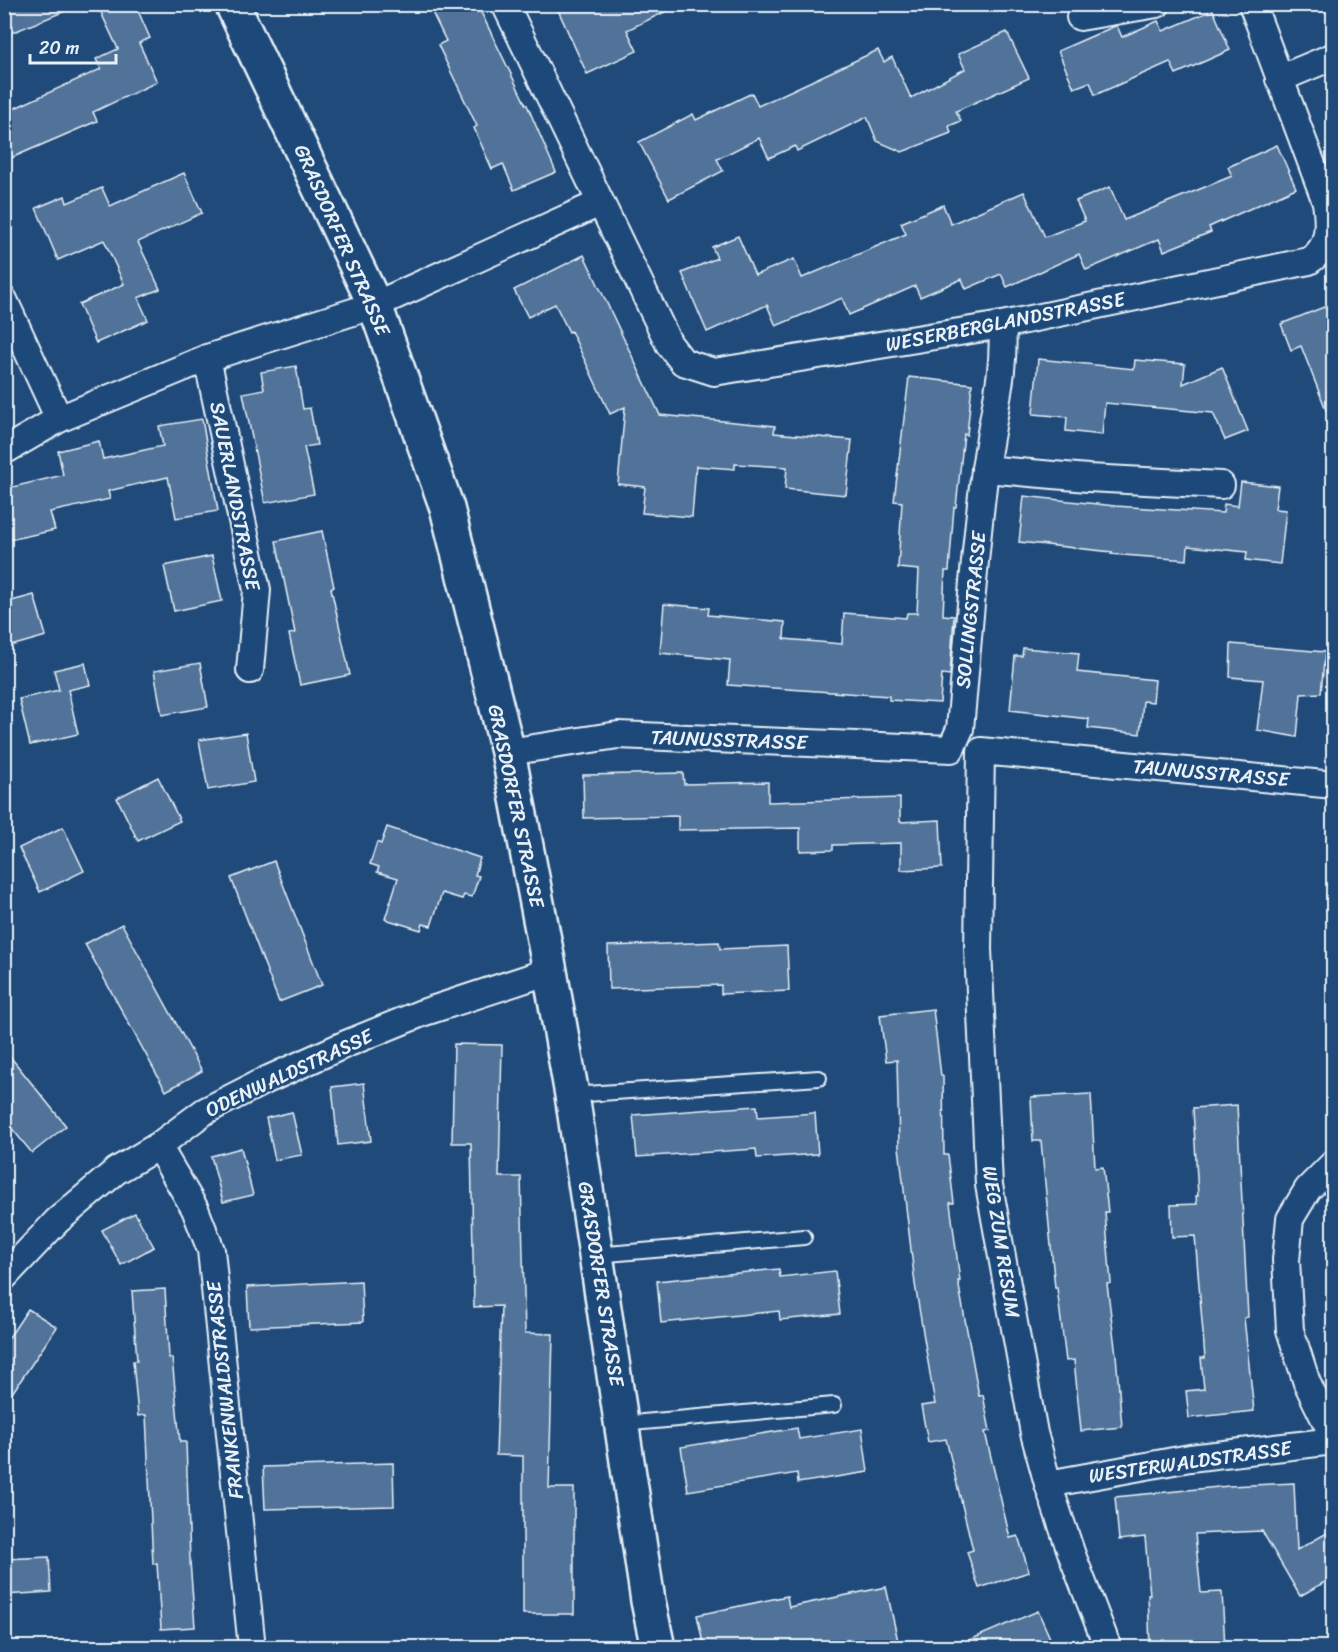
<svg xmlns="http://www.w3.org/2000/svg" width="1338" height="1652" viewBox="0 0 1338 1652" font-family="Sriracha,sans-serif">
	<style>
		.building { fill: #517399; stroke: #e8f1f8; stroke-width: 1.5 }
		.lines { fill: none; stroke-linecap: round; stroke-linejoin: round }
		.service-casing { stroke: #e8f1f8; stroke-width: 18 }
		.minor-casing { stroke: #e8f1f8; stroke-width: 30 }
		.tertiary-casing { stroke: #e8f1f8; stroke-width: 38 }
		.service { stroke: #1f4a7a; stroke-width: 14 }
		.minor { stroke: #1f4a7a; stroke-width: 26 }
		.tertiary { stroke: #1f4a7a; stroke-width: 33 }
		.labels { text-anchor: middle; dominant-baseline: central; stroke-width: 4.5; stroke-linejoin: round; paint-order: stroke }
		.street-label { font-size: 20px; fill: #e8f1f8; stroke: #1f4a7a }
	</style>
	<rect width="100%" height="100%" fill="#1f4a7a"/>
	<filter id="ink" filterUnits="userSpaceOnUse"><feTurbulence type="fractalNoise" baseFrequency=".0167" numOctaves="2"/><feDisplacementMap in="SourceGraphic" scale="12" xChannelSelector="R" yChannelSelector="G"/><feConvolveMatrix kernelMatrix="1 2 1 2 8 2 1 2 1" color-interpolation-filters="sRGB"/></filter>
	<g filter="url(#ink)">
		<g class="building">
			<polygon points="4,4 80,4 80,5 4,36"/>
			<polygon points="97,4 135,4 150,38 139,43 157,82 93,112 97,121 4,161 4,113 101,69 96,59 118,49"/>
			<polygon points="428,4 477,4 526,105 527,105 556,172 514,190 503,164 492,169 474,128 477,126 438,45 446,41"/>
			<polygon points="570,4 681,4 627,30 637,51 587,74 558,10"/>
			<polygon points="1213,10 1230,50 1176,74 1170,62 1095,95 1090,82 1074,88 1058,51 1115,26 1117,26 1122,37 1158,21 1163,31"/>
			<polygon points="1007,32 1029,78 956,111 961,121 949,126 951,133 902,152 877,141 867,117 797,151 795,146 769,158 759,138 717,159 723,171 669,199 639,142 693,114 696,120 752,93 758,106 878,50 884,62 892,57 911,98 965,69 958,54"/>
			<polygon points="1277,145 1296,188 1209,227 1211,232 1164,251 1159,239 1086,270 1079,254 1007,287 1001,274 966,289 962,279 920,297 915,286 849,315 842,298 776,326 767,305 707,332 682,273 717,258 712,247 738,236 755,275 794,259 802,278 906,234 901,223 943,205 951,224 1024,192 1045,237 1085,221 1076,201 1110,187 1124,220 1232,176 1228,167"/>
			<polygon points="184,173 202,213 138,242 160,289 138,298 148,320 96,343 79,304 124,284 104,240 58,260 36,208 65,196 67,203 102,188 110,206"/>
			<polygon points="584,255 660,415 775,426 774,433 852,440 846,495 785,489 787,467 735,464 735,469 696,466 692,517 642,513 645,487 618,484 625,407 610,414 571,331 569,332 555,304 528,317 514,290"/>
			<polygon points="1334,303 1334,425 1332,425 1301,346 1291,350 1281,324"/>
			<polygon points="1038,359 1134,369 1135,360 1185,364 1183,384 1222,367 1248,431 1225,440 1213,413 1105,403 1102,435 1066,431 1067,417 1033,414"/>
			<polygon points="296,366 303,409 310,408 317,445 304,447 314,494 265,503 243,393 264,389 261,372"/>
			<polygon points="909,377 972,384 967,435 964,434 956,507 954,507 949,571 945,571 943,615 954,616 950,675 942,674 940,703 889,700 889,696 728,685 730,660 660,653 664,604 709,608 708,615 785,622 784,639 842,644 844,613 906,618 907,613 917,613 919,570 898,568 902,502 894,501"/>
			<polygon points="202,419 218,511 176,518 168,477 108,491 110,499 50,512 55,530 4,541 4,489 63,475 58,451 99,441 103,459 163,446 159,426"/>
			<polygon points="1241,482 1278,486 1275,509 1286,510 1280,564 1246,560 1247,552 1188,546 1187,560 1111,554 1112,552 1019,542 1024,496 1115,506 1223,513 1224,504 1238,506"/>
			<polygon points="322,531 334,587 331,588 350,675 300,685 289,634 295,633 276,541"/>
			<polygon points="212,556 222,601 174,611 164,566"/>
			<polygon points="34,595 46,636 4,648 4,603"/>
			<polygon points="1231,644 1325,652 1321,693 1301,694 1297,737 1257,730 1263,680 1230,677"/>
			<polygon points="1023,648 1079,653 1077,672 1155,680 1153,702 1143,701 1140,734 1088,728 1089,719 1010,710 1015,656 1022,656"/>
			<polygon points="85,663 90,685 68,690 78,734 30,745 19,699 59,690 54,670"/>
			<polygon points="200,663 208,707 162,715 154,671"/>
			<polygon points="246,733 254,782 208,790 199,740"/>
			<polygon points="683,773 684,784 768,782 768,802 900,798 900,822 940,820 942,868 901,870 901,843 833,845 833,850 800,851 800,828 678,830 678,816 584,818 583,775"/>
			<polygon points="158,777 180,821 138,841 117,798"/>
			<polygon points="63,827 84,871 40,892 19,848"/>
			<polygon points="387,827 480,858 475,875 479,876 472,897 464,895 462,899 442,893 431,926 423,924 421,930 385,919 398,878 377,872 379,867 370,864 377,842 381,844"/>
			<polygon points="274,861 322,985 279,1002 231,878"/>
			<polygon points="122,924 202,1071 166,1091 85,944"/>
			<polygon points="719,942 720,949 787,946 789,991 721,994 721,985 609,989 608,946"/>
			<polygon points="933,1009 941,1076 943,1076 944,1155 948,1155 954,1203 950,1203 960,1281 958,1281 979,1396 983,1395 990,1431 985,1432 1010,1538 1018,1536 1029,1572 979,1588 967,1552 973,1550 946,1439 928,1442 921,1406 935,1404 915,1284 899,1147 897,1060 886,1061 880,1015"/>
			<polygon points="454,1044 502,1045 499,1177 521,1177 525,1333 553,1334 549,1488 574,1488 574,1614 523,1614 523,1456 496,1455 501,1306 474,1307 471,1143 452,1143"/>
			<polygon points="4,1049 66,1126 32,1153 4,1119"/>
			<polygon points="364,1083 371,1141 338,1145 332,1087"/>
			<polygon points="1091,1094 1095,1168 1103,1167 1108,1212 1105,1212 1111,1283 1107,1284 1116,1355 1122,1427 1081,1431 1074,1360 1066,1361 1057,1288 1055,1288 1041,1141 1033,1141 1031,1097"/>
			<polygon points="1237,1105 1248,1317 1244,1318 1254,1411 1189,1418 1186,1391 1204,1389 1201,1358 1205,1358 1195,1236 1172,1237 1171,1205 1197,1204 1196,1196 1198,1196 1193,1108"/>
			<polygon points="757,1106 758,1117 815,1113 818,1154 757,1158 756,1149 637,1157 633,1115"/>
			<polygon points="292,1112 302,1155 275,1160 266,1118"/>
			<polygon points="241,1148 253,1195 223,1202 211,1156"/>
			<polygon points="135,1213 154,1247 121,1265 102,1230"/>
			<polygon points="779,1269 780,1277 835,1271 840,1314 780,1320 779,1311 661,1323 657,1281"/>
			<polygon points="361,1281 363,1322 249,1327 247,1287"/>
			<polygon points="165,1289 169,1358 172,1358 180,1442 186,1442 190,1561 195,1627 161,1629 157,1563 153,1564 146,1415 138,1416 133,1361 137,1361 132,1291"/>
			<polygon points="28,1309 57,1327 4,1405 4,1345"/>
			<polygon points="797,1428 799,1439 862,1429 868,1472 798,1483 797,1473 688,1491 681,1447"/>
			<polygon points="393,1463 394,1506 265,1509 263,1467"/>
			<polygon points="1294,1483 1297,1550 1334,1529 1334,1577 1300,1596 1262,1531 1195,1534 1201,1593 1222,1592 1225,1647 1150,1647 1148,1595 1150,1595 1145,1537 1119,1540 1115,1497 1229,1486"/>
			<polygon points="49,1557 51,1592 4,1595 4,1559"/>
			<polygon points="886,1587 898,1641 868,1647 704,1647 697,1615 787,1596 789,1607"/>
			<polygon points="1038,1611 1054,1647 953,1647"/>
		</g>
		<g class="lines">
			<g class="service-casing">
				<g id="service">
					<polyline points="572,1095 819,1078"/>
					<polyline points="596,1255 804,1237"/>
					<polyline points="621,1424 834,1405"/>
				</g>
			</g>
			<g class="minor-casing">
				<g id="minor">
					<path d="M505,4L669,344L683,362L714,372L1002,325L1309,261C1331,247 1329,224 1326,202L1252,4"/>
					<polyline points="1080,17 1157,4"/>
					<polyline points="1279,79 1334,56"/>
					<polyline points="4,300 59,419"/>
					<polyline points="207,358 257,590 250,670"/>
					<polyline points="4,451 59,419 207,358 375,305 600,203"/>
					<polyline points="985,469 1088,478 1221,485"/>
					<path d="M508,752L618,735L951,749L960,729C968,642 974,556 985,470C991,421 1006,374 1002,325"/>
					<polyline points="158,1146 195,1209 211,1250 252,1648"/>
					<polyline points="1334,1163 1308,1189 1290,1219 1286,1260 1290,1330 1307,1383 1334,1438"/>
					<polyline points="4,1277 57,1221 116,1171 158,1146 205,1111 262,1082 346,1044 422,1013 550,971"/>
					<polyline points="1048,1484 1190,1458 1334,1441"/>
					<polyline points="1108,1648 1072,1555 1048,1484 1034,1433 989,1185 978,949 981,751 1334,785"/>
				</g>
			</g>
			<g class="tertiary-casing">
				<polyline id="tertiary" points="232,4 375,305 447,508 508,752 550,971 572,1095 648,1601 658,1648"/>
			</g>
			<use href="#service" class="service"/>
			<use href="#minor" class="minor"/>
			<use href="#tertiary" class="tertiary"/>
		</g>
	</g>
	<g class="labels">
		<g class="street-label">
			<text transform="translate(342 240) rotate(66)">GRASDORFER STRASSE</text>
			<text transform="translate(1005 322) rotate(-11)">WESERBERGLANDSTRASSE</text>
			<text transform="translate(235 496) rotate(79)">SAUERLANDSTRASSE</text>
			<text transform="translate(971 610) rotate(-84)">SOLLINGSTRASSE</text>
			<text transform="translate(729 740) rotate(2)">TAUNUSSTRASSE</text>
			<text transform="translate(1211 773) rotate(5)">TAUNUSSTRASSE</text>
			<text transform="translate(516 806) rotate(78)">GRASDORFER STRASSE</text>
			<text transform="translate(289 1073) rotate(-25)">ODENWALDSTRASSE</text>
			<text transform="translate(1001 1242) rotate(81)">WEG ZUM RESUM</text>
			<text transform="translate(601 1284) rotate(81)">GRASDORFER STRASSE</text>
			<text transform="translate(225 1390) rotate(-96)">FRANKENWALDSTRASSE</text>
			<text transform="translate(1190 1462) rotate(-8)">WESTERWALDSTRASSE</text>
		</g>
	</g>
	<rect width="1338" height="1652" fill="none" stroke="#1f4a7a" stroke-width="24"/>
	<rect x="12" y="12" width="1314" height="1628" fill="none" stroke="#e8f1f8" stroke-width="2" filter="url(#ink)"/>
	<path d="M30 54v9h86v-9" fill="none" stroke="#e8f1f8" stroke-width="3"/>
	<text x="39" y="54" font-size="18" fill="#e8f1f8" stroke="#1f4a7a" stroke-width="4.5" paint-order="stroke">20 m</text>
</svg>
